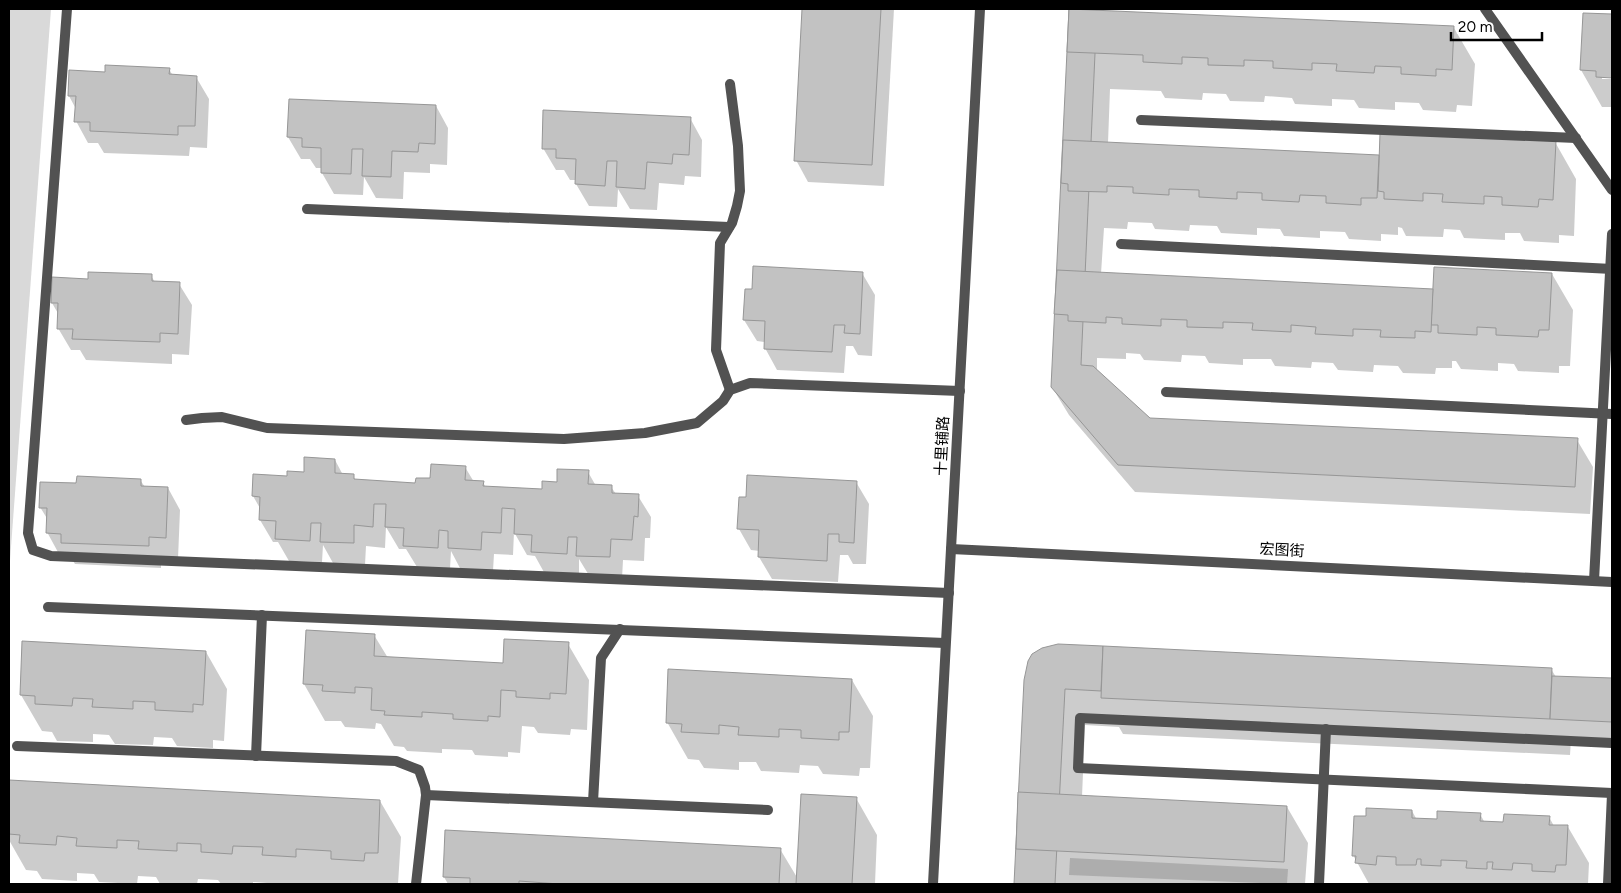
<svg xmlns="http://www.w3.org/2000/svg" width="1621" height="893" viewBox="0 0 1621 893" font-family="Figtree,'Noto Sans SC',sans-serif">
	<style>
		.green { fill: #d9d9d9 }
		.shadow { fill: #0003 }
		.building { fill: #c2c2c2; stroke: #969696 }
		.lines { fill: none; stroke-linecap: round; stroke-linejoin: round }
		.service { stroke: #525252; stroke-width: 10 }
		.minor { stroke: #525252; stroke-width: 10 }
		.tertiary { stroke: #525252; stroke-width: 10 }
		.labels { text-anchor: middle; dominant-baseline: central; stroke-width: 4.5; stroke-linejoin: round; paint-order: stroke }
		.street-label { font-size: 15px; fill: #000; stroke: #fff }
	</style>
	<rect width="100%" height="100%" fill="#fff"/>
	<g class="green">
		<polygon points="9,9 51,9 9,574"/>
		<polygon points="1070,858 1288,869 1287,884 1069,875"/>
	</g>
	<g class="shadow">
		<polygon points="804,9 894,9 884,186 808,182 796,160"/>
		<polygon points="1070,9 1102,9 1104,11 1454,28 1475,64 1472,106 1457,105 1456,112 1423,110 1419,103 1395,102 1395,110 1359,108 1354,100 1332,99 1332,106 1295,104 1292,98 1265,96 1264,102 1230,101 1226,94 1203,93 1202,100 1165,98 1161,91 1110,89 1108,143 1380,156 1555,142 1576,179 1574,236 1559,235 1559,243 1524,241 1520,233 1505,233 1505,240 1464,238 1460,230 1444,229 1443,237 1406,236 1402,228 1398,227 1398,235 1381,234 1381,241 1349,239 1345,232 1320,231 1320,238 1284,236 1280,229 1257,228 1257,235 1221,233 1217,226 1190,225 1189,231 1155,229 1152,223 1128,222 1127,229 1104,228 1101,274 1435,290 1552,274 1573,310 1570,366 1559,366 1559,373 1518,371 1514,364 1498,363 1498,371 1461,369 1456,361 1452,361 1452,368 1436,368 1435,374 1403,373 1398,366 1374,365 1373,372 1338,370 1333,363 1312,362 1311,368 1275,366 1271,359 1243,359 1243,365 1209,363 1205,356 1182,355 1181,362 1144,360 1140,354 1126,353 1126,359 1097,358 1097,371 1150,419 1577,440 1593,467 1590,514 1135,492 1069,415 1052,387"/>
		<polygon points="1584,14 1612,16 1612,77 1602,76 1602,79 1612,79 1612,107 1602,107 1581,70"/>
		<polygon points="169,69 173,76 196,77 209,99 207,148 190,147 189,156 104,153 98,143 88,143 76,121 76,109 69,96 106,73"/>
		<polygon points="436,106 448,128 447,165 430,164 430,173 404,172 403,199 376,198 364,177 363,195 334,194 322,173 322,168 316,168 310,159 301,159 288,137"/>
		<polygon points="690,118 702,140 701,177 685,176 684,185 659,183 657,210 630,209 618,189 617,207 589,206 576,184 576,180 570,180 564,170 556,170 543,148"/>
		<polygon points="862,273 875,295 872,356 858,355 853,346 846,346 844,373 777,370 765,348 765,342 757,341 744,320"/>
		<polygon points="151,276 155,282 179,284 192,305 189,355 172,354 172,364 86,360 80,350 71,350 58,328 59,315 52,303 89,280"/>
		<polygon points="335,460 343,475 353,476 356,481 417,484 465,467 474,482 483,482 486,488 543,491 588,472 596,486 611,487 616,494 638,496 651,517 650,538 645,538 644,561 623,560 622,579 590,577 579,559 579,575 545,574 535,556 527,555 514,532 513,555 494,554 493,571 461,570 451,551 450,569 417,567 406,549 399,549 386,527 385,548 366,546 365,565 333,563 323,545 322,562 289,561 278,542 273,542 260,520 261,510 253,496 288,477 305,473"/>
		<polygon points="140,480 145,487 168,488 180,510 178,559 161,559 161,568 75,564 69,555 59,554 47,532 48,520 40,507 78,484"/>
		<polygon points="856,482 869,504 866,564 853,564 848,555 840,555 838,582 772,579 759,557 760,551 751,550 739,529"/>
		<polygon points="307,632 374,635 388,658 504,664 568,644 589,680 587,730 571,729 570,735 538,733 534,727 522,726 520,753 508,752 508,757 475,755 472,750 442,749 442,753 407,751 404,747 394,746 381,724 376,723 375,729 345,727 341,721 325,721 304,684"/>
		<polygon points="1058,646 1551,669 1556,677 1612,680 1612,743 1571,740 1570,755 1123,734 1119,727 1085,725 1082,797 1287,807 1308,843 1305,884 1015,884 1025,680"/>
		<polygon points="206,652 227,689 224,741 213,740 213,748 177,746 172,738 154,737 153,745 115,744 109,735 93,734 93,742 57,741 52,732 42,731 21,695"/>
		<polygon points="852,680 873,716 870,768 860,768 859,776 823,774 818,766 800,765 799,773 761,771 756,762 739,762 739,770 704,768 699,760 688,759 667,722"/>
		<polygon points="9,781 380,801 401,837 398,884 280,884 253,882 253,884 221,884 218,880 198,879 197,884 160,884 156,877 138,876 137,884 99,882 94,874 77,873 77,881 42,879 37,871 26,870 9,840"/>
		<polygon points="856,798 877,835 875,884 448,884 444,877 780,849 798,879"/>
		<polygon points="1412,811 1417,820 1438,821 1480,814 1485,823 1505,824 1549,817 1554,826 1568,827 1589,863 1588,884 1369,884 1353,855 1367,817"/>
	</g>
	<g class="building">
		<polygon points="802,9 881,9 872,165 794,161"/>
		<polygon points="1069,9 1097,9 1081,365 1093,366 1150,418 1578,438 1575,487 1118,465 1051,387"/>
		<polygon points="1069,9 1454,26 1452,70 1436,69 1436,76 1401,74 1401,67 1375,66 1374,73 1336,71 1337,64 1312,63 1312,70 1273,68 1273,61 1244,60 1244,66 1208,65 1208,58 1182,57 1182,64 1143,62 1143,55 1067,52"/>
		<polygon points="1583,13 1612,14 1612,78 1596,77 1596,71 1580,70"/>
		<polygon points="105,65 170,68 169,74 197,76 195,126 178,126 178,135 90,131 90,122 74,122 76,96 68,96 69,70 105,72"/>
		<polygon points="289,99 436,105 435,144 419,143 418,152 392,151 391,177 362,176 363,149 352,149 351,174 321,173 321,148 302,147 302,138 287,137"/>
		<polygon points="543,110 691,117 689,155 673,154 672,164 647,162 645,189 616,187 617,161 607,161 605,186 575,184 576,159 556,158 556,149 542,149"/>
		<polygon points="1380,133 1556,141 1553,200 1539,199 1538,207 1502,205 1502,197 1484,196 1484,204 1442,202 1443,194 1423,193 1423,201 1384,199 1384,192 1378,191"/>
		<polygon points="1063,140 1379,155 1377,198 1361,198 1361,205 1326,203 1326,196 1300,195 1299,202 1262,200 1262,193 1237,192 1237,199 1199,197 1199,190 1169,189 1169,195 1133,193 1133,187 1107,186 1107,192 1068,191 1068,184 1061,183"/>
		<polygon points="753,266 863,272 860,334 844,333 845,325 834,325 832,352 764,349 765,321 743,320 745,289 752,289"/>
		<polygon points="1434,267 1552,273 1549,330 1539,330 1538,337 1496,335 1496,328 1477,327 1477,335 1438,333 1438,325 1431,325"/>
		<polygon points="1057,270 1433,289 1431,332 1415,331 1415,338 1380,337 1381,330 1353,329 1353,336 1315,334 1316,327 1291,325 1291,332 1252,330 1253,323 1223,322 1223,328 1187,327 1187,320 1161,319 1161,326 1122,324 1122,318 1106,317 1106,323 1068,321 1068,315 1054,314"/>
		<polygon points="88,272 152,274 152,281 180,282 178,334 160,333 160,342 72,339 73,329 57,329 58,303 51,303 52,277 88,279"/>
		<polygon points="304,457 335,459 335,473 354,474 354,479 415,483 416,478 430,478 431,464 466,466 465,480 484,481 483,486 542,489 542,481 557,482 557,469 589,470 588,484 612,485 612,493 639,494 638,517 634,516 632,540 611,539 610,557 576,556 577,537 568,537 567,554 531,552 532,535 514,534 515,509 502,508 501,533 482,532 481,550 448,548 448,531 439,530 438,548 403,546 404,528 385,527 386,504 374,504 373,527 354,525 354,543 320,542 321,523 311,523 310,541 275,539 276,521 259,520 260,497 252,496 253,474 287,476 287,471 304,472"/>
		<polygon points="747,475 857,481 854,543 839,542 839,534 828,534 827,561 758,557 759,530 737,529 739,497 746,497"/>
		<polygon points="77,476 141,479 141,486 168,487 166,538 149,537 149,546 61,543 61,534 46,533 47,508 39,508 40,482 76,483"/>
		<polygon points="306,630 375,634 374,656 503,663 504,639 569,642 566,694 550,693 550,699 516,697 516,691 501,690 500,717 488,716 488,721 453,719 453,714 422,712 422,717 384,715 385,711 371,710 372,688 355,687 355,693 322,691 323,685 303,684"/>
		<polygon points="22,641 206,651 203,705 193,704 193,712 155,710 155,702 133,701 133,709 92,707 93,699 73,698 72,706 35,704 35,696 20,695"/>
		<polygon points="1058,644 1103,646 1101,691 1065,689 1055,884 1014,884 1024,680 1028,661 1032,654 1042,648"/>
		<polygon points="1103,646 1552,668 1550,719 1101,698"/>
		<polygon points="668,669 852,679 849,732 839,732 839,740 801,738 801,730 779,729 779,737 738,735 739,727 719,725 719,734 681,732 682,724 666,723"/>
		<polygon points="1552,676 1612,678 1612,722 1550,719"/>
		<polygon points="9,780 380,800 378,853 365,853 364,861 331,859 331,851 296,849 296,857 262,855 263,847 233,846 232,854 201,852 201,844 177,843 177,851 138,849 139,841 117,840 117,848 76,846 77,838 57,836 56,845 19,843 20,835 9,834"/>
		<polygon points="1018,792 1287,806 1284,862 1016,849"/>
		<polygon points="801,794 857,797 852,884 796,884"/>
		<polygon points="1366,808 1412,810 1412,818 1437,819 1437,811 1481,813 1480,821 1503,822 1504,814 1550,816 1549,825 1568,825 1566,865 1556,865 1555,872 1532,871 1532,864 1513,863 1512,870 1492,869 1493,862 1487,862 1487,869 1466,868 1467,861 1441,860 1441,866 1421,865 1421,859 1417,859 1416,865 1396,865 1396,857 1377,856 1376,865 1355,863 1356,856 1352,856 1354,816 1366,816"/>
		<polygon points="445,830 781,848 779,884 559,884 519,881 519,884 470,884 470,878 443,877"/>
	</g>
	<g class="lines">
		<g class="service">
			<polyline points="67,9 28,533 33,550 51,556 949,593"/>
			<polyline points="1485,9 1612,190"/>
			<polyline points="730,84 738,146 740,191 737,206 732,223 720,243 716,350 730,390"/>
			<polyline points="1141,120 1576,138"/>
			<polyline points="307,209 729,227"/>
			<polyline points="1121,244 1612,269"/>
			<polyline points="1166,392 1612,414"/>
			<polyline points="186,420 202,418 222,417 267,428 564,439 645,433 697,423 723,401 730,390 750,383 960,391"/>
			<polyline points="1594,581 1612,234"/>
			<polyline points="48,607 945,643"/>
			<polyline points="1612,743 1080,718 1078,768 1612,793"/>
			<polyline points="17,746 396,761 419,770 425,787 426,795 416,884"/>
			<polyline points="256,756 262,615"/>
			<polyline points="426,795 768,810"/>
			<polyline points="593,802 601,658 620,629"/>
			<polyline points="1319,884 1326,729"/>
			<polyline points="1608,884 1612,794"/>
		</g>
		<polyline class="minor" points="951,549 1612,582"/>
		<polyline class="tertiary" points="933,884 980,9"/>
	</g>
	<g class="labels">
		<g class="street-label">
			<text transform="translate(942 446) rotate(-87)">十里铺路</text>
			<text transform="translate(1282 550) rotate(3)">宏图街</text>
		</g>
	</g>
	<rect width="1621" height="893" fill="none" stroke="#000000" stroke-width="20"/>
	<path d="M1451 32v8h91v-8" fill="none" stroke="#000000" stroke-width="2.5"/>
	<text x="1458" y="32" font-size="15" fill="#000000" stroke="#ffffff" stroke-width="4" paint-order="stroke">20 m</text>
</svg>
